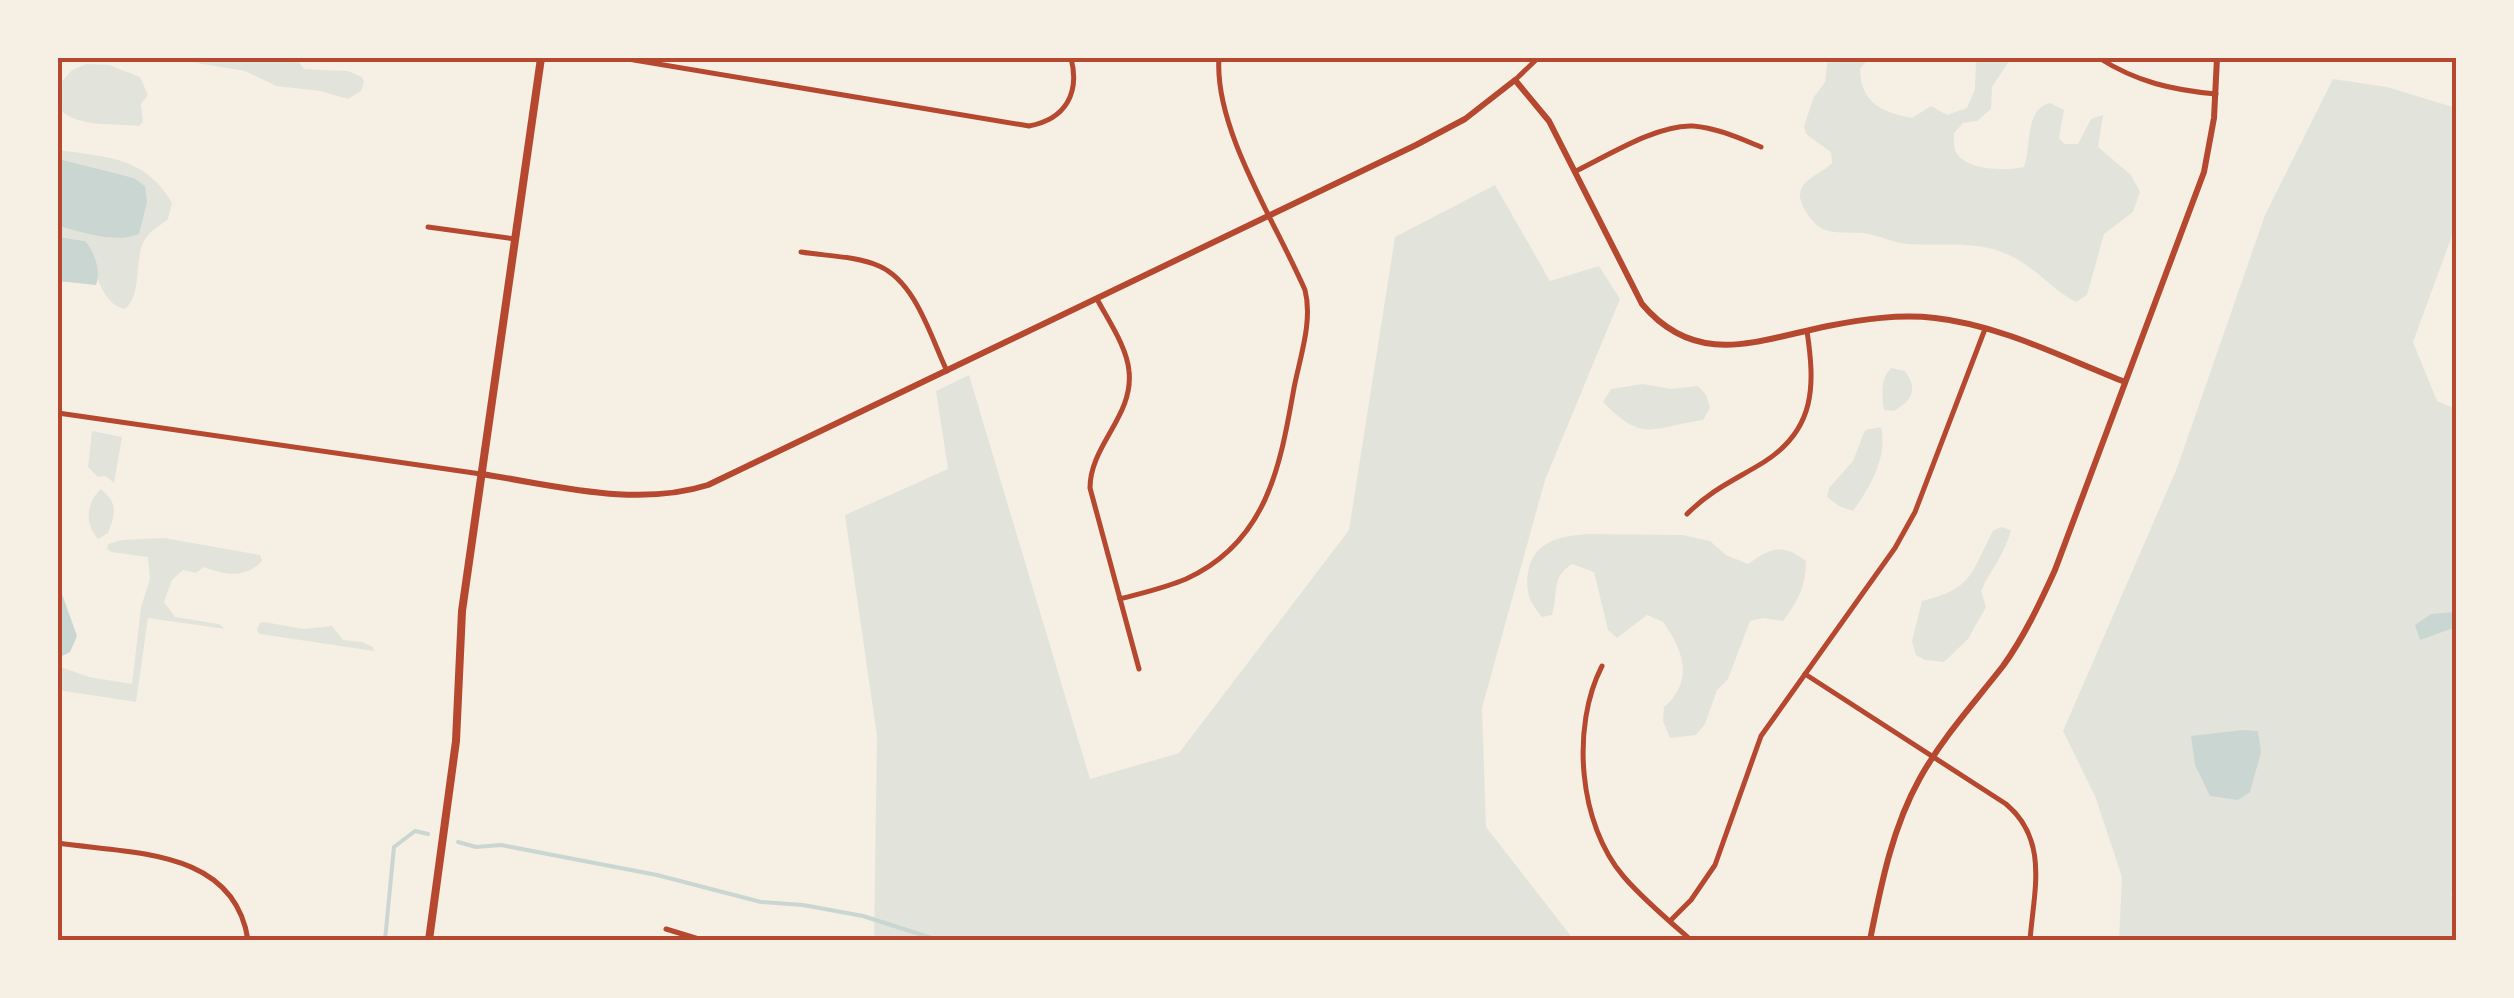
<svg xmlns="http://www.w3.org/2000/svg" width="2514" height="998" viewBox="0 0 2514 998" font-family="Raleway,sans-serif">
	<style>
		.green { fill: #e2e4dc }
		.water { fill: #c9d6d2 }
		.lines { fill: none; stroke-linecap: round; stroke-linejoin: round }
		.stream { stroke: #c9d6d2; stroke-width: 4 }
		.minor { stroke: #b5482f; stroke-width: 5 }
		.tertiary { stroke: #b5482f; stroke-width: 6 }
		.secondary { stroke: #b5482f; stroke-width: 8 }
		.neatline { fill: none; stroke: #b5482f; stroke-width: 4 }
	</style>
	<rect width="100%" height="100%" fill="#f6efe4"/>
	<g class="green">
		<polygon points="167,58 296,58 304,69 348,71 362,77 364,82 361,91 348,99 320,91 276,86 245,71"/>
		<path d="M1828,58H1869L1860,69C1861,103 1881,112 1912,118L1931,106L1947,115L1967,108L1975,89L1976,58H2011L1992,87L1991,109L1977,121L1963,123L1954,133C1954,136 1954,148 1955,150C1963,171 2007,171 2024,167C2032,144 2024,110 2050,103L2064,110L2059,138L2065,144H2078L2091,119L2103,115L2098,147L2131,175L2140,192L2133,212L2104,234L2087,295L2076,302C2044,285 2032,260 1992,249C1964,242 1937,246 1908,244C1893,243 1879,235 1863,233C1851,232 1837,234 1825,230C1814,226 1799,206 1800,194C1802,178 1822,174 1832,163L1831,152L1806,134L1804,126L1814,97L1825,82Z"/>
		<path d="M87,64L109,65L140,77L148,95L141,104L143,122L139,126C114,123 80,128 60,110L58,86L72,70Z"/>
		<polygon points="2333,79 2387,87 2456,108 2456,225 2413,342 2437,401 2456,409 2456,889 2451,894 2456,904 2456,940 2119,940 2122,877 2095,796 2063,731 2177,468 2265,215"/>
		<path d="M58,150C106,157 145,156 172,203L168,219C163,224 154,228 149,234C131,253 145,291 125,309C100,305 93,262 85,241L58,237V226L112,238L145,186L134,178L58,161Z"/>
		<polygon points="1495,185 1550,281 1599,266 1620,299 1545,480 1482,708 1486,827 1574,940 874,940 877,736 845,515 948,469 936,391 969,375 1090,779 1179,753 1349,530 1395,237"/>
		<path d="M1891,368L1905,371C1918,389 1913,400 1894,411L1884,410C1882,394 1880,380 1891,368Z"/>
		<path d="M1643,384L1671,389L1698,386L1706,395L1710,408L1703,420C1652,427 1644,444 1603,402L1611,389Z"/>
		<path d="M1881,427C1888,457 1870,487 1853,511L1839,506L1827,497L1829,488L1853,461L1865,430Z"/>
		<polygon points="92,431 122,437 114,483 106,476 98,477 88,467"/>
		<path d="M101,489C118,504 116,512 108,533L98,539C84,523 86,503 101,489Z"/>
		<path d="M2001,527L2011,530C2005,554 1991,569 1981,591L1986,607L1968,639L1944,662L1925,660L1916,655L1912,641L1922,601C1974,588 1970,574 1993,531Z"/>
		<path d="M1588,534L1683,535L1710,541L1726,555L1748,564C1772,547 1782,543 1806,561C1806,585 1798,602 1783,621L1763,618L1750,621L1728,679L1717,690L1705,724L1696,735L1670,738L1663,721L1664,707C1694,681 1684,651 1663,622L1647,615L1617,638L1608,630L1594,572L1572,564C1550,578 1559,593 1552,615L1542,617C1530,603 1525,592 1528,573C1533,541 1560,536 1588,534Z"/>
		<path d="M164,538L260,555L262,561C244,579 226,575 204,567L196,573L183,570L172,580L164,602L175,617L219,624L225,629L148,618L136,702L58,690V666L89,677L132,684L141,607L150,579L148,557L111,552L107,549L108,544L122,540Z"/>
		<polygon points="264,622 303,629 332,626 343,640 362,642 373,647 374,651 260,634 257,630 260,623"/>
	</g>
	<g class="water">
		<path d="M62,160L134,178L145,186L147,202L139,234C113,244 84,232 58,226V161Z"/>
		<path d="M58,237L85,241C95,253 101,270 96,285L58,281Z"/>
		<polygon points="58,583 77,636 70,652 58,658"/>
		<polygon points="2456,612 2456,627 2420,640 2415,625 2431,614"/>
		<polygon points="2243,730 2258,731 2261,752 2250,792 2238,800 2210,796 2195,765 2191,736"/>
	</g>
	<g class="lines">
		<g class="stream">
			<polyline points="458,842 476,847 501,845 657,875 761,902 803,905 863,916 938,940"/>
			<polyline points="385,940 394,847 415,831 428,834"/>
		</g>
		<g class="minor">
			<path d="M622,58L1029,126C1066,119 1080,93 1071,58"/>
			<path d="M2099,58C2137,82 2172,90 2216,94"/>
			<polyline points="1515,80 1538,58"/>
			<path d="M1576,171C1607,156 1658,124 1693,126C1717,128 1739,138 1761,147"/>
			<polyline points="428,227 515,239"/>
			<path d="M801,252C826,256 856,256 879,266C916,282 931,338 947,371"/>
			<path d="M1097,299C1108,320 1127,347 1129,371C1134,416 1090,445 1090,488L1139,669"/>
			<polyline points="58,413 481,474"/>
			<path d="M1687,514C1712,489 1735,480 1764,462C1816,429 1815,385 1807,331"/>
			<path d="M1120,599C1142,593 1165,588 1186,579C1267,542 1280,467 1294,388C1300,357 1313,321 1305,290C1276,223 1214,129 1219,58"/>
			<path d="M1602,666C1571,726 1578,824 1624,877C1644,900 1668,920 1691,940"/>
			<path d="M1805,674L2006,804C2049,840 2034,890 2030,940"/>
			<path d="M58,843C131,854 234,848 248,940"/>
			<polyline points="1670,921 1691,900 1715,865 1761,736 1895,548 1915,512 1985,329"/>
			<polyline points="666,929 702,940"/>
		</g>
		<g class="tertiary">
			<path d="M481,474C555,485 635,508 708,485L1416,145L1465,119L1515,80L1549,121L1642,304C1697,369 1758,340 1828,326C1864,319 1899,314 1935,318C2000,325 2064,358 2125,382"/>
			<path d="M1870,940C1881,885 1892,828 1920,778C1943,737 1974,703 2003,666C2024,637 2040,603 2055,570L2204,172L2214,118L2217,58"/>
		</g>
		<polyline class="secondary" points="429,940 456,741 462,611 541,58"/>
	</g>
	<rect width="2514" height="998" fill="none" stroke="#f6efe4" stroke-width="120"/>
	<rect x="60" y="60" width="2394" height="878" class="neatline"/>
</svg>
